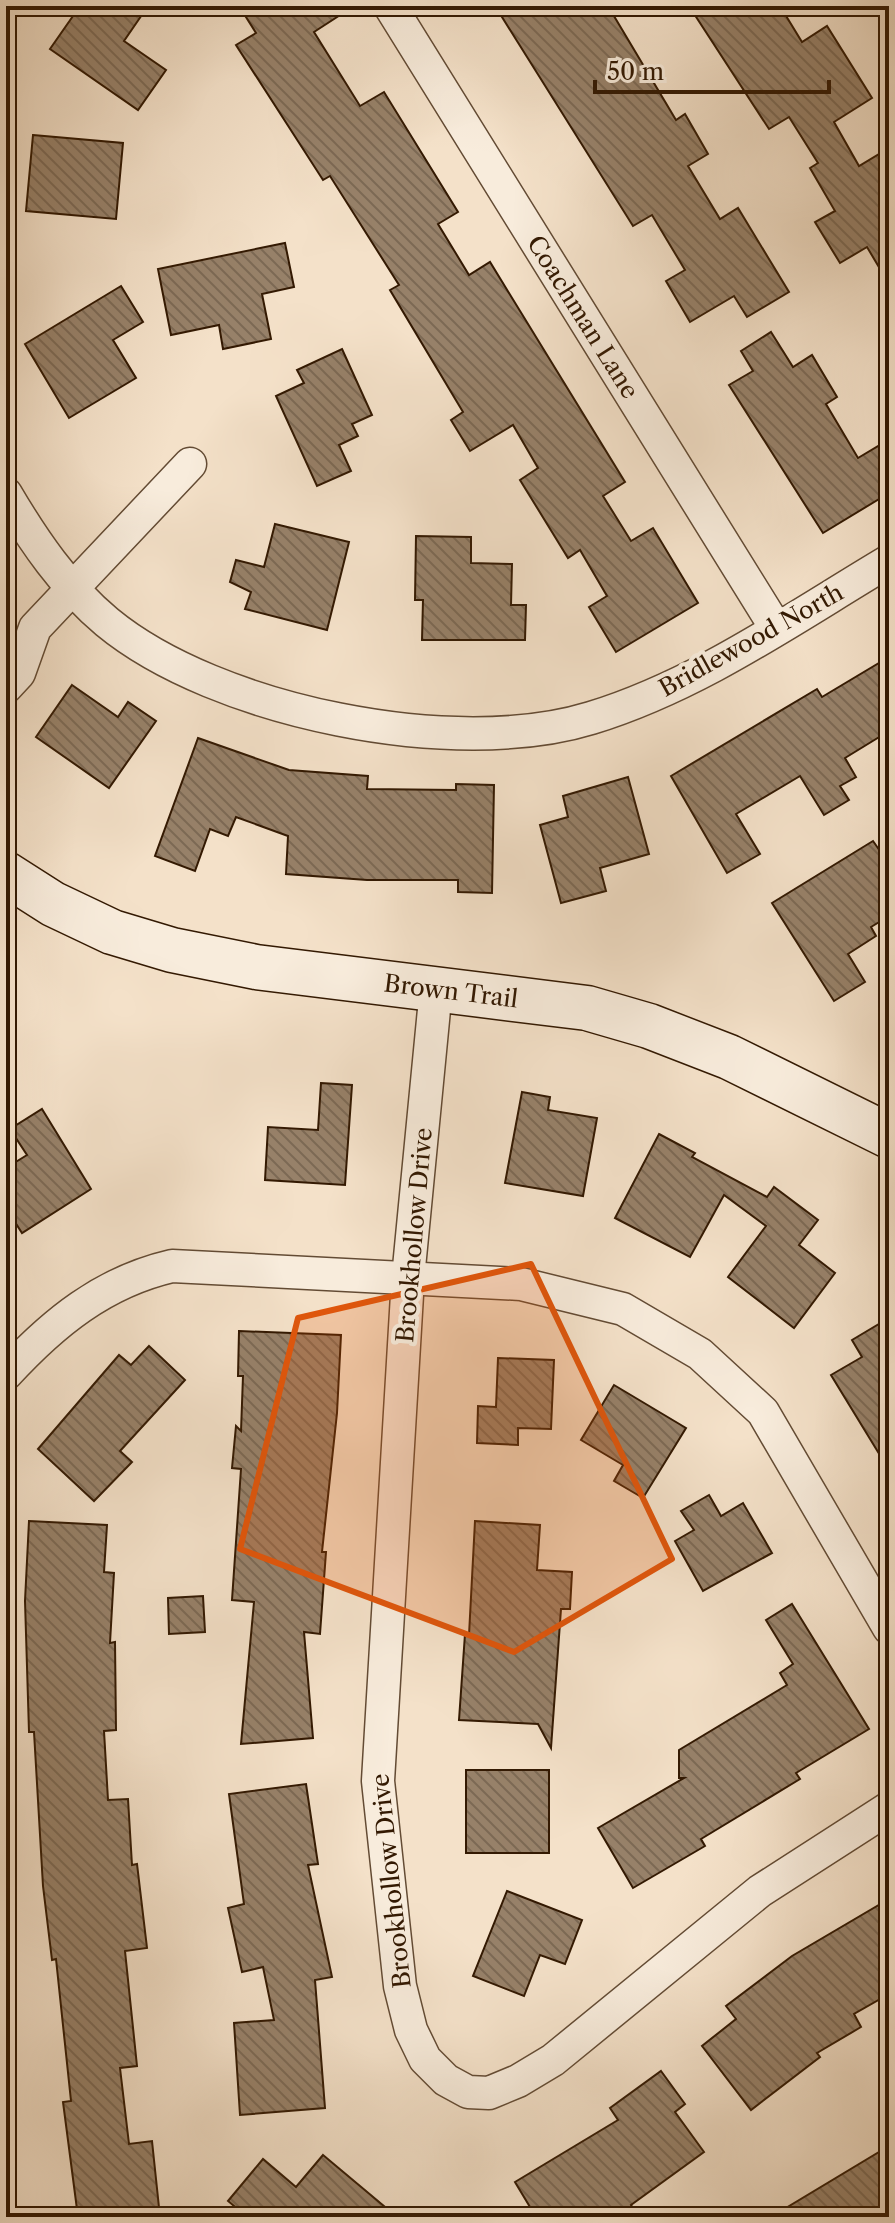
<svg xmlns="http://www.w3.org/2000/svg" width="895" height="2223" viewBox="0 0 895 2223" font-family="'Libre Caslon Text',serif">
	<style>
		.building { fill: url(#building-back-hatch); stroke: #331902; stroke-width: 2 }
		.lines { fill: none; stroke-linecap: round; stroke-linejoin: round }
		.street-casing { stroke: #634b34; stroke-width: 35 }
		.secondary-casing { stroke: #331902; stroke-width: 47 }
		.street { stroke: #f8ecdc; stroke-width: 32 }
		.secondary { stroke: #f8ecdc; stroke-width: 44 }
		.marked { fill: #df560c; fill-opacity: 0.2; stroke: #df560c; stroke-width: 6; stroke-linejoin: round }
		.labels { text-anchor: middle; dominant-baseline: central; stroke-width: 8; stroke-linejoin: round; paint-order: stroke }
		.street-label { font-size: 24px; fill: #331902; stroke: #f8ecdc }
	</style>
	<defs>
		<pattern id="building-back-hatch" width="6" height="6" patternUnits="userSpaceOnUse" patternTransform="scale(2)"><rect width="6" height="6" fill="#978169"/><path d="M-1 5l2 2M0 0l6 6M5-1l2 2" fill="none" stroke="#7c6954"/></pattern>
	</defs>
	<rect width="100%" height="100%" fill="#f4e1c9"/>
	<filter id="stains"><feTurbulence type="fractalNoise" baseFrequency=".0025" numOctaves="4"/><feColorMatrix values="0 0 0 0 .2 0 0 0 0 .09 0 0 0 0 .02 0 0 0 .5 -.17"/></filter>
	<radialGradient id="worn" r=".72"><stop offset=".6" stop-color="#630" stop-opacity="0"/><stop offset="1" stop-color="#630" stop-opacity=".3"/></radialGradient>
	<g class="building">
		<polygon points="80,6 148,6 124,41 166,70 138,110 50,49"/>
		<polygon points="239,6 354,6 314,32 360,106 384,92 458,212 438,224 469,275 490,262 625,482 603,496 631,541 653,528 698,603 616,652 589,607 607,596 580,550 568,558 520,480 538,468 513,425 470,451 451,420 463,412 390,290 399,285 330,176 323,180 236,45 256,33"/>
		<polygon points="520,6 608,6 676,120 685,114 708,154 688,166 720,219 738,208 789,292 747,317 734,296 690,322 666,281 685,270 652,215 633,226 502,17"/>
		<polygon points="689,6 780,6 802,42 827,26 872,98 834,122 859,166 889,148 889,284 867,247 840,263 815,222 835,211 810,168 818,163 789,117 769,129"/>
		<polygon points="33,135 123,143 116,219 26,211"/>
		<polygon points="285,243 294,287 262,294 271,339 223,349 219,325 171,335 158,269"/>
		<polygon points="121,286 143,322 113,340 136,378 69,418 25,344"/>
		<polygon points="771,332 793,367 812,355 837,397 826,404 858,458 880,445 889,461 889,493 823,533 729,385 753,371 741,351"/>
		<polygon points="342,349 372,415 352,424 358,436 339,445 351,471 317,486 276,396 304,383 297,370"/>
		<polygon points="275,524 349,542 327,630 245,609 251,592 230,582 236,560 264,567"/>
		<polygon points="416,536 471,537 471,563 512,564 511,605 526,605 525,640 422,640 423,600 415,600"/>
		<polygon points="889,657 889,731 845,758 856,777 840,786 849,800 824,815 800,776 736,814 760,854 727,873 671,776 817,689 822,697"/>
		<polygon points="72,685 118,717 128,702 156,721 109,788 36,737"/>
		<polygon points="198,738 289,770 368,776 367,789 456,790 456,784 494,785 492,893 458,892 458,880 367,880 286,874 288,836 236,817 228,836 210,829 195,871 155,856"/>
		<polygon points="628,777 649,854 600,868 606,891 561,903 540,825 568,817 563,796"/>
		<polygon points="873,841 880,851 889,846 889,916 871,927 876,936 848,954 865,982 834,1001 772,903"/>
		<polygon points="321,1083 352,1085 345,1185 265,1180 268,1127 318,1130"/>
		<polygon points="522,1092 550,1097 548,1110 597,1118 583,1196 505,1183"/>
		<polygon points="42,1109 91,1189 22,1233 6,1208 6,1168 27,1155 10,1129"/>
		<polygon points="659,1134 695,1153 692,1157 767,1197 774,1187 818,1220 799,1245 835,1273 794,1328 728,1277 766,1226 724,1195 690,1257 615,1218"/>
		<polygon points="889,1318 889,1470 831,1375 862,1357 852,1340"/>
		<polygon points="239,1331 341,1335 337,1413 322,1552 326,1552 320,1634 304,1632 313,1738 241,1744 254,1602 232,1600 241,1469 232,1468 236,1426 241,1431 243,1376 238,1376"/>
		<polygon points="149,1346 185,1380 120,1451 132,1462 94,1501 38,1449 119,1355 131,1365"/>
		<polygon points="498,1358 554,1360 551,1429 518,1428 518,1445 477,1443 478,1406 496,1407"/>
		<polygon points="614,1385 686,1428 643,1498 614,1481 623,1465 581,1440"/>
		<polygon points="709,1495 721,1516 743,1503 772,1553 703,1591 675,1541 694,1530 681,1511"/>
		<polygon points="29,1521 107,1525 104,1572 114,1573 110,1643 115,1642 116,1730 104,1731 108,1800 128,1799 132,1865 137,1864 147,1948 125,1951 137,2066 120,2068 129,2144 152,2141 160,2217 78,2217 63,2102 71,2101 56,1959 52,1960 43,1886 34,1732 29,1732 25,1601"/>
		<polygon points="475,1521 540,1525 537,1570 572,1572 570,1609 561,1609 551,1748 538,1724 459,1720 465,1634 469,1635"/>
		<polygon points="203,1596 205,1632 169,1634 168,1598"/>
		<polygon points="792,1604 869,1729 796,1773 800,1779 701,1839 705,1846 633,1888 598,1828 684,1778 679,1778 679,1750 787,1685 780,1673 793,1664 766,1620"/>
		<rect x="466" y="1770" width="83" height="83"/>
		<polygon points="306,1784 318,1864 308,1865 332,1977 315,1980 325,2108 240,2115 234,2023 274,2020 263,1967 242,1972 228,1908 244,1904 229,1794"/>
		<polygon points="507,1891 582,1920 565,1964 540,1955 524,1996 473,1976"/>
		<polygon points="889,1899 889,1994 854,2014 861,2027 817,2053 820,2057 751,2110 702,2046 736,2019 726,2006 792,1956"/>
		<polygon points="661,2071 685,2104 675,2112 704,2152 631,2205 639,2217 536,2217 515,2182 618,2120 610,2108"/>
		<polygon points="889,2146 889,2217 771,2217"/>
		<polygon points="323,2155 397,2217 247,2217 228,2201 263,2159 296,2187"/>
	</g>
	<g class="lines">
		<g class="street-casing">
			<g id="street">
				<polyline points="390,6 776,628"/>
				<path d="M6,494C33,540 65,587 107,622C216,712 455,760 591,718C699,685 793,618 889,561"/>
				<polyline points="6,687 19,673 35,628 190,464"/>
				<polyline points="436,989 408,1278 378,1781 400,1986 411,2030 425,2059 446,2080 468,2092 489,2093 518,2081 553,2060 760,1891 889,1808"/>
				<path d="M6,1374C53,1323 103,1282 172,1266L521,1284L623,1309L700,1354L763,1412L889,1628"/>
			</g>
		</g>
		<g class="secondary-casing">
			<polyline id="secondary" points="6,874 53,904 112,932 172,950 256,967 587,1008 649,1026 729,1057 889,1136"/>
		</g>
		<use href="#street" class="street"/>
		<use href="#secondary" class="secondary"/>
	</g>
	<path class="marked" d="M531,1264L672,1559L514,1652L240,1549L298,1318Z"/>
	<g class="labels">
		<g class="street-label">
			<text transform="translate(583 317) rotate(58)">Coachman Lane</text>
			<text transform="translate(751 640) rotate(-29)">Bridlewood North</text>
			<text transform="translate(451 991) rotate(7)">Brown Trail</text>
			<text transform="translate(414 1235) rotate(-85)">Brookhollow Drive</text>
			<text transform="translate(391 1881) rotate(-96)">Brookhollow Drive</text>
		</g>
	</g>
	<rect width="895" height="2223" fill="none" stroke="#f4e1c9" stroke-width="32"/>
	<rect x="8" y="8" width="879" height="2207" fill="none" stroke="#331902" stroke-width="4"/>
	<rect x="16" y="16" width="863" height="2191" fill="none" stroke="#331902" stroke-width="2"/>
	<path d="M595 80v12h234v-12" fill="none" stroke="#331902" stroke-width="4"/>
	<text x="607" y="80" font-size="24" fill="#331902" stroke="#f8ecdc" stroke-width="6" paint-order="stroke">50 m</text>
	<rect width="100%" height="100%" filter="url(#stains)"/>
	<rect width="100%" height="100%" fill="url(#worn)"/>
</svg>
